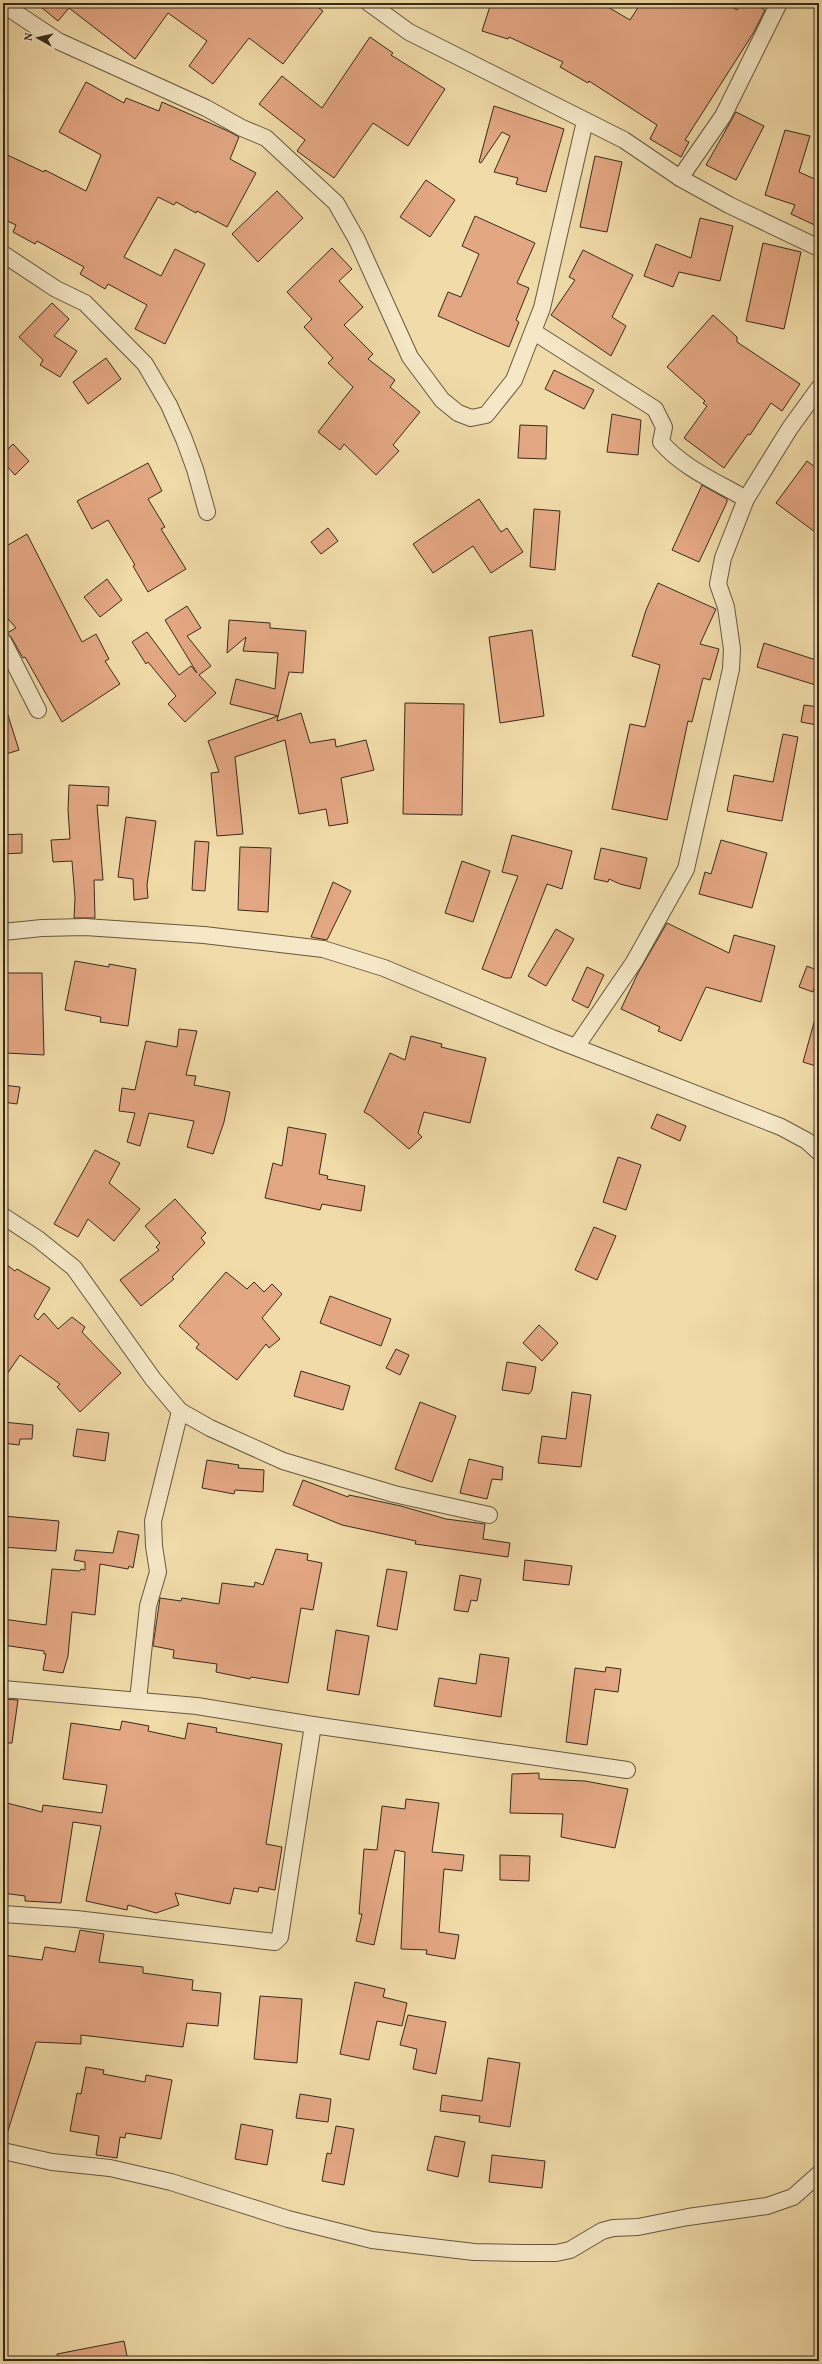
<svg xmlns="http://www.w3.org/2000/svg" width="822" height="2364" viewBox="0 0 822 2364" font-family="Vollkorn,serif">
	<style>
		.building { fill: #e4a784; stroke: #362b1d }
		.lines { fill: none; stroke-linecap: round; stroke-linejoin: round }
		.street-casing { stroke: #655740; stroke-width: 18 }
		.street { stroke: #f6e8c7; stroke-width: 16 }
	</style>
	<rect width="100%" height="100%" fill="#f1dca9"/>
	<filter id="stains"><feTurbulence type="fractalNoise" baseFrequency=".005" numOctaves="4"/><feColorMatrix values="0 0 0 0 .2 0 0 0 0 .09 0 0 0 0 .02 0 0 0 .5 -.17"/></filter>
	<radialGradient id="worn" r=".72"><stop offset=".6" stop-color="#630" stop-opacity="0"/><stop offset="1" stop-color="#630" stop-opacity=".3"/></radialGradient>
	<g class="building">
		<polygon points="36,3 312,3 323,11 283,64 249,38 213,84 189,66 207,41 168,13 135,59 69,8 58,21"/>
		<polygon points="491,3 601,3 630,20 641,3 725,3 737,10 741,3 754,3 765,10 754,32 685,140 689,142 681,157 650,139 657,125 589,81 588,83 560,67 563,62 509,37 508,39 482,31"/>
		<polygon points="370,37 393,53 391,55 445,89 408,146 373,123 334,178 297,151 305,140 259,104 282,76 322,108"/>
		<polygon points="86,82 124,103 126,98 159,111 162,102 228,131 239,137 230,159 256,173 227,227 197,211 196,213 176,202 174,205 158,197 124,257 161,276 175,249 205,264 165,344 135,329 147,305 108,284 105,289 80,274 84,267 37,241 35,244 13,232 16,225 3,219 3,153 44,172 45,170 86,191 101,155 59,132"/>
		<polygon points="494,106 564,129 546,192 516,184 518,178 494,172 510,136 502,132 481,163 479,162"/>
		<polygon points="736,112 764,126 736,180 706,165"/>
		<polygon points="785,130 810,136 799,172 819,181 819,227 791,214 795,205 765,195"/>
		<polygon points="595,156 622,162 607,232 580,227"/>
		<polygon points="426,180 455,200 430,237 400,217"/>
		<polygon points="277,191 303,218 258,262 232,234"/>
		<polygon points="475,216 535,243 517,283 529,288 516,320 519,322 509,347 438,316 448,292 461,297 479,254 462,246"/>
		<polygon points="700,218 733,226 720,281 679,272 673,287 644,276 656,244 691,258"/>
		<polygon points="763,243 801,252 784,329 746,321"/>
		<polygon points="332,248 352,269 339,281 363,307 344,325 373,354 368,359 395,380 390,387 420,412 393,445 399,451 376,475 344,444 340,450 318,432 353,387 328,363 333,358 304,327 312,319 287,292"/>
		<polygon points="583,250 633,275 612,317 626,326 611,356 551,315 575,280 569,277"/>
		<polygon points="52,303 69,319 54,336 77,351 60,377 40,365 43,360 19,337"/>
		<polygon points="713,315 737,337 737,342 800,384 782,411 771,403 750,435 748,434 724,468 684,438 707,406 703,403 705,401 667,367"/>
		<polygon points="106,358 121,379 88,404 73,382"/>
		<polygon points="554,370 594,390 584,409 545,389"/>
		<polygon points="612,414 641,420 638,455 607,452"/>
		<polygon points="520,425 547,426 546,459 518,458"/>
		<polygon points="13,444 29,461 15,475 3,462 3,454"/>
		<polygon points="807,461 819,470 819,535 776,503"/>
		<polygon points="148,463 162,491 148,499 165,527 161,529 186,569 148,592 133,566 135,565 108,520 92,529 77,501"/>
		<polygon points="702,485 727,499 727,502 699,562 672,550"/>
		<polygon points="479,499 501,532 507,528 523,552 491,573 473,546 433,573 413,544"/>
		<polygon points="534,509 560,511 555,570 530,567"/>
		<polygon points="328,528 338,541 321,554 311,542"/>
		<polygon points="27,534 82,642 96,634 109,659 105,661 120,684 62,722 25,657 23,658 11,637 7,633 16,628 3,613 3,548"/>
		<polygon points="107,579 122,600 100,617 84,597"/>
		<polygon points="658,583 716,609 700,644 719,649 710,680 703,678 692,722 688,721 667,820 612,809 630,724 645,727 660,665 632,656 646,610"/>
		<polygon points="187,606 201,628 187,636 211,666 199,675 216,693 185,722 168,704 176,696 148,662 146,664 132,642 147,632 179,675 191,666 197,673 165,620"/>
		<polygon points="229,620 270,623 270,628 306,631 303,673 289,672 277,721 301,713 310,743 335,739 336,747 366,740 374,770 341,778 348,823 329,826 326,809 299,814 285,740 235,757 243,834 217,836 211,773 219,772 208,741 278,716 230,704 236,679 275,689 278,653 243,651 246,637 227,653"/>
		<polygon points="532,630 544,716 500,723 489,637"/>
		<polygon points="764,643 819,661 819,686 757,667"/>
		<polygon points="405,703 464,704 462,815 403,814"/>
		<polygon points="804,705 819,707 817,725 801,722"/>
		<polygon points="6,709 19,750 3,755 3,710"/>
		<polygon points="783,734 798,737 782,821 727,811 734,775 773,782"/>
		<polygon points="69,785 109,787 108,806 97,805 103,880 94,880 95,918 74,918 75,898 72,861 53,862 51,840 70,839 68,810"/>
		<polygon points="126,817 156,821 147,885 148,898 134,900 133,879 118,877"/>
		<polygon points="22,834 22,853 3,854 3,835"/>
		<polygon points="512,835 572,851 562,889 547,884 511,978 505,978 482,969 518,876 502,872"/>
		<polygon points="721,840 767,853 752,908 699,894 705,872 711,874"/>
		<polygon points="195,841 209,842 205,891 192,890"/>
		<polygon points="240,847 271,848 268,912 238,910"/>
		<polygon points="601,848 647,858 640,889 620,884 609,879 608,882 594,879"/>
		<polygon points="462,861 490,871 473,922 445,913"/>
		<polygon points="333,882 351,891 327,940 311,937"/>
		<polygon points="667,923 729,953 734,935 775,946 761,1002 706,987 681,1041 658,1031 660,1027 621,1009 638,973"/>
		<polygon points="556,929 574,939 546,986 528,976"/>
		<polygon points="75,961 109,967 109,964 136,969 128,1026 100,1022 101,1017 65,1010"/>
		<polygon points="807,966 819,971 813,992 799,987"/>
		<polygon points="587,967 604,975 588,1008 572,1000"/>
		<polygon points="3,973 42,973 44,1055 6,1053 7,1037 3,1037"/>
		<polygon points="815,1019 819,1020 819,1067 803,1062"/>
		<polygon points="179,1029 197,1031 186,1075 196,1076 194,1085 230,1092 224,1122 213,1154 187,1147 194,1121 149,1113 140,1146 127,1142 135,1113 119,1111 122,1088 135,1090 146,1041 177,1047"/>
		<polygon points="411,1036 442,1044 441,1047 486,1058 470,1123 424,1112 418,1133 422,1137 409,1149 371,1116 364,1112 390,1053 405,1060"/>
		<polygon points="3,1085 20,1087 17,1104 3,1102"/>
		<polygon points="657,1114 686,1126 680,1141 651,1128"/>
		<polygon points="288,1127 326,1134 319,1174 328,1176 327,1179 365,1186 361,1211 322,1204 320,1210 265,1198 273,1163 282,1166"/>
		<polygon points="95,1150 120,1163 109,1183 140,1209 114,1241 88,1219 78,1237 54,1224"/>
		<polygon points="618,1157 641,1165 626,1210 603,1202"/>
		<polygon points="175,1199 206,1233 201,1238 205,1243 172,1277 174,1279 141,1306 120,1280 159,1250 156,1247 160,1243 145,1226"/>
		<polygon points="594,1227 616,1236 597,1280 575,1270"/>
		<polygon points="3,1262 15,1271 17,1269 50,1288 34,1316 38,1320 44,1313 58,1329 72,1317 85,1327 82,1332 121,1373 80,1412 57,1387 60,1384 20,1355 3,1380"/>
		<polygon points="226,1272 247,1289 254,1282 264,1292 272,1284 282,1294 262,1318 280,1339 269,1348 266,1344 237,1380 196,1348 199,1344 179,1326"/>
		<polygon points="330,1296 391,1319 381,1346 320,1323"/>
		<polygon points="539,1325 558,1343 542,1361 523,1343"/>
		<polygon points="396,1349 409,1355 400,1375 386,1368"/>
		<polygon points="507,1362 536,1367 532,1390 529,1394 502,1390"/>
		<polygon points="301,1371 350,1386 343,1410 294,1396"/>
		<polygon points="572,1392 591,1395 581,1467 538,1463 542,1436 566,1439"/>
		<polygon points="420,1402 456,1416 432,1482 395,1469"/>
		<polygon points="3,1422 33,1425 32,1439 20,1439 19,1445 3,1443"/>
		<polygon points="77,1429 109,1433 105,1461 73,1456"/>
		<polygon points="469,1459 503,1467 502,1480 492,1479 487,1499 460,1493"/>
		<polygon points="207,1460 239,1465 238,1468 264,1470 263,1492 235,1490 234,1494 202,1488"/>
		<polygon points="303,1480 348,1497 349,1495 401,1506 446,1519 485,1524 483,1539 510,1543 508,1557 415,1544 416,1541 342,1525 293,1505"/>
		<polygon points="3,1516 59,1521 56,1551 3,1547"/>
		<polygon points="118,1531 139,1535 133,1568 129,1566 128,1569 100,1564 95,1615 72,1612 68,1656 63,1673 43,1670 46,1654 44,1654 44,1651 3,1645 3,1619 46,1625 52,1569 80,1571 81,1569 85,1570 85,1562 74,1560 76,1550 113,1553"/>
		<polygon points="276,1549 308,1554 307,1560 322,1563 313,1610 301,1608 288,1683 251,1677 250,1679 216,1672 217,1664 173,1658 174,1650 153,1646 160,1598 181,1601 182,1598 219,1604 222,1583 254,1587 255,1582 263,1585"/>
		<polygon points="525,1560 572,1566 569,1585 523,1580"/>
		<polygon points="387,1569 407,1572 397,1630 377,1626"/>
		<polygon points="460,1575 481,1579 477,1601 471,1600 468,1612 454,1610"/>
		<polygon points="336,1630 369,1636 359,1695 327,1690"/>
		<polygon points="480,1654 509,1658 501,1717 434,1706 439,1678 476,1684"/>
		<polygon points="606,1667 621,1669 618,1692 595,1689 587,1745 566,1742 575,1668 605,1672"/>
		<polygon points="3,1699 18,1700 12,1743 3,1743"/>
		<polygon points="122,1721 149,1726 148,1731 185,1739 188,1723 217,1728 216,1732 282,1744 266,1844 282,1847 275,1890 259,1887 258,1892 234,1888 230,1904 175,1893 179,1905 156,1913 128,1905 127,1910 86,1901 101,1826 73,1822 61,1903 25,1901 25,1896 3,1893 3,1802 42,1812 43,1805 102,1813 107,1785 63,1779 71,1723 120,1730"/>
		<polygon points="539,1773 539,1779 585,1781 628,1789 615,1848 561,1837 563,1814 510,1813 512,1774"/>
		<polygon points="406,1799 439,1803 432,1852 464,1855 462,1871 444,1869 439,1932 459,1935 455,1959 426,1954 427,1950 401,1949 405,1852 395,1850 374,1945 356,1941 362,1914 359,1914 364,1849 377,1850 382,1806 405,1809"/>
		<polygon points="500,1855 530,1856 529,1881 500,1880"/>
		<polygon points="80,1930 104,1934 99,1962 143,1967 143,1973 193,1980 192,1990 221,1993 218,2026 187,2023 183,2047 81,2035 81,2044 36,2042 6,2137 3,2136 3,1955 42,1960 45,1947 75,1952"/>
		<polygon points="355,1982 385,1989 383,1997 407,2003 402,2026 377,2021 369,2060 340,2054"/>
		<polygon points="260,1996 302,1999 297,2063 254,2059"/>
		<polygon points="408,2015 446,2022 436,2074 413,2069 417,2049 400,2045"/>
		<polygon points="488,2058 520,2063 510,2127 479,2122 480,2116 440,2111 442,2095 482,2101"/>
		<polygon points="86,2067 104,2070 103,2074 145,2082 146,2075 172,2080 161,2139 126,2133 125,2138 120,2137 117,2158 96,2155 99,2136 70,2131 77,2093 81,2094"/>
		<polygon points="300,2094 331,2099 328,2122 296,2118"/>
		<polygon points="241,2124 273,2130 267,2165 235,2159"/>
		<polygon points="336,2126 354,2129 344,2185 322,2181 327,2153 331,2154"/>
		<polygon points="435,2136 465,2142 458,2177 427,2170"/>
		<polygon points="492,2155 545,2161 542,2188 489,2182"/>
		<polygon points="124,2341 128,2361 58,2361 57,2354"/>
	</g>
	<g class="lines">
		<g class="street-casing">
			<g id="street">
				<polyline points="369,3 409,32 624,140 680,178 729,205 819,248"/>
				<polyline points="3,7 10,9 58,41 206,108 242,128 266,138 336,203 357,240 410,357 442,400 458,413 471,418 486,415 514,380 542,308 585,121"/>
				<polyline points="680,178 723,116 779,3"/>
				<polyline points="3,254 56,289 85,303 145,364 169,405 184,439 195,469 207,512"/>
				<path d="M534,332L655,409L664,427L661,442C683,468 717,482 746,499"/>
				<polyline points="3,641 38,710"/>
				<polyline points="3,932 42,928 85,927 204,935 323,949 384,968 552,1038 781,1127 807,1141 819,1152"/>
				<polyline points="576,1047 634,962 686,869 731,669 732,649 726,607 718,584 723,558 746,499 790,428 819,388"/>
				<polyline points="3,1216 38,1239 74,1268 153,1379 180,1411 210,1428 283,1461 394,1494 489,1515"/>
				<polyline points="3,1689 197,1706 313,1725 627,1770"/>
				<polyline points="138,1700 148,1606 158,1572 154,1546 153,1521 180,1411"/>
				<polyline points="3,1914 76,1919 275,1942 280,1937 313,1725"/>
				<polyline points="3,2151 52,2162 110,2168 171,2182 288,2219 372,2240 474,2252 524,2253 556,2253 570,2250 602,2231 613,2228 638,2227 688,2217 767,2206 793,2197 819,2174"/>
			</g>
		</g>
		<use href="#street" class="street"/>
	</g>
	<rect width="822" height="2364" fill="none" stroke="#f1dca9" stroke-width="16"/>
	<rect x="4" y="4" width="814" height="2356" fill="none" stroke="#362b1d" stroke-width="2"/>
	<rect x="8" y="8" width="806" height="2348" fill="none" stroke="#362b1d"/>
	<g transform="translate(38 38) rotate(278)" stroke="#f6e8c7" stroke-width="3" paint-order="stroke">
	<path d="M0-3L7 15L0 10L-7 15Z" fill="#362b1d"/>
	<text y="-6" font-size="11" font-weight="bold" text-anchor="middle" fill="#362b1d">N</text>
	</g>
	<rect width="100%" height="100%" filter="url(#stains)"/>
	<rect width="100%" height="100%" fill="url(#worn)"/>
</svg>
